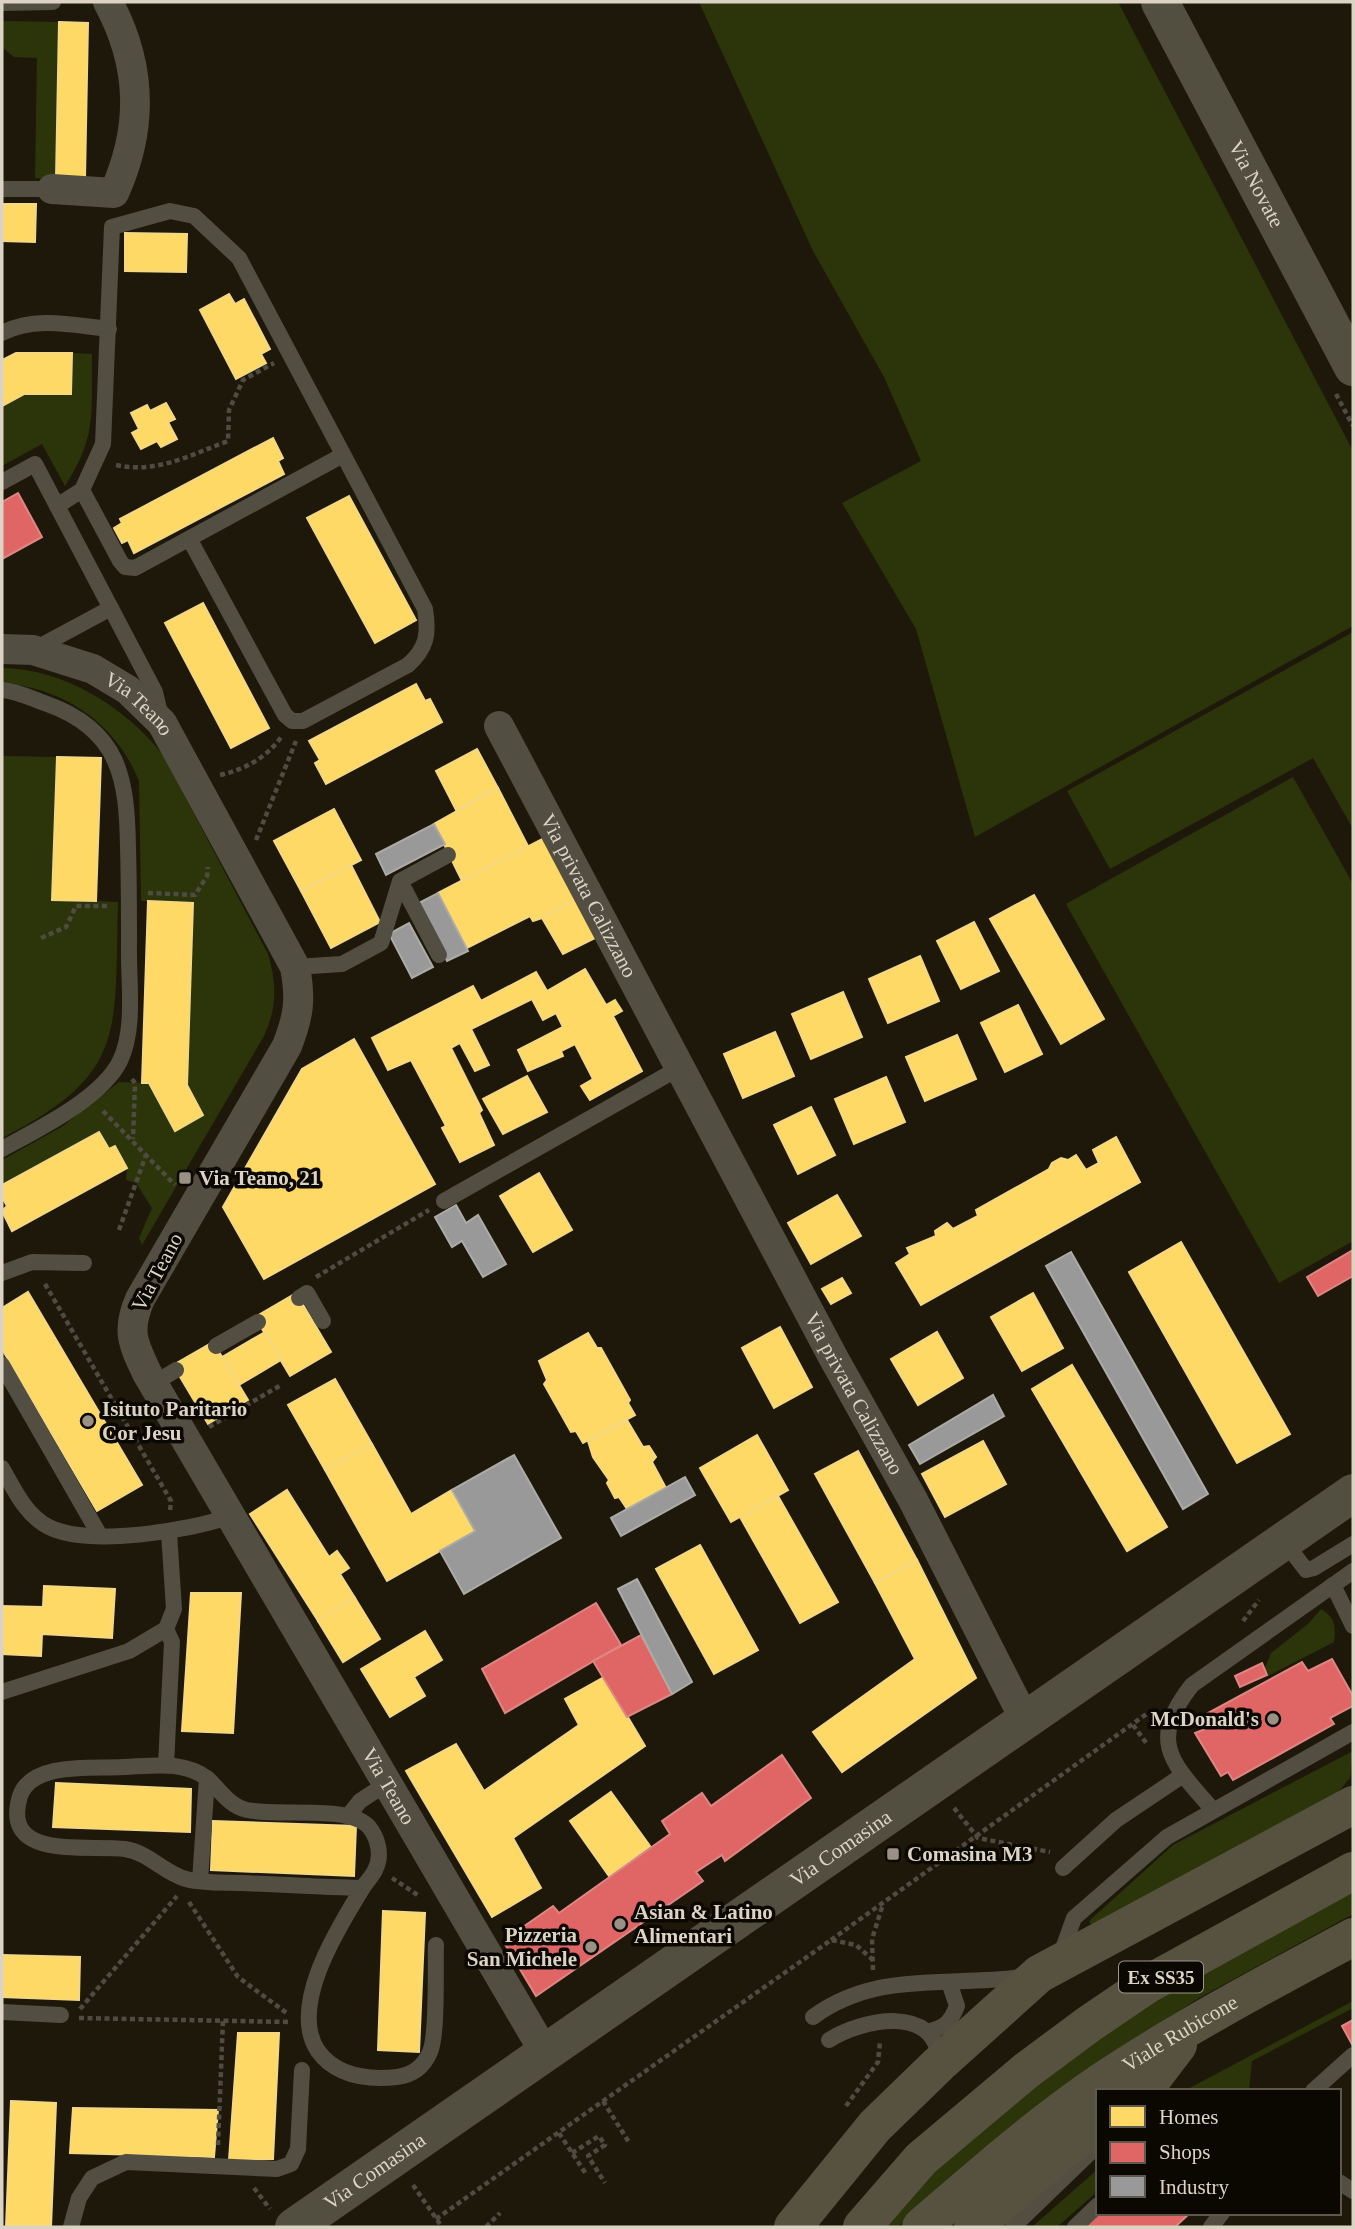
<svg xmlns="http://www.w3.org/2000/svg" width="1355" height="2229" viewBox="0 0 1355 2229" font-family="'Times New Roman',serif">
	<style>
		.green { fill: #2c3509 }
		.homes { fill: #ffd966; stroke: #f4d882; stroke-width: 2 }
		.shops { fill: #e06666; stroke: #de8782; stroke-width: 2 }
		.industry { fill: #999; stroke: #adaba6; stroke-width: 2 }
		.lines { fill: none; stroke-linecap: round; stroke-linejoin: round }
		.path { stroke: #4f4b42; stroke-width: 4.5; stroke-dasharray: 5 3.5; stroke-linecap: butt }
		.lane { stroke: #524e42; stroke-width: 16 }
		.street { stroke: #524e42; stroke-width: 30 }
		.secondary { stroke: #524e40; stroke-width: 38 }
		.highway { stroke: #575140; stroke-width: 38 }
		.poi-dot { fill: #999284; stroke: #0b0701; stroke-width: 2.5 }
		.labels { text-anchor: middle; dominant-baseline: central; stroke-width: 7; stroke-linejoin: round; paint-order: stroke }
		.shield { fill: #0b0701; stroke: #9d968a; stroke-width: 2 }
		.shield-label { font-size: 19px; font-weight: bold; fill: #dbd4c5 }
		.street-label { font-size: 21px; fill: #dbd4c5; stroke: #0b0701 }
		.poi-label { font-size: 21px; font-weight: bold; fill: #dbd4c5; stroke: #0b0701; text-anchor: start }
	</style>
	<rect width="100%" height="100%" fill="#1e180b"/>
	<g class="green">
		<polygon points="699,2 1118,2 1353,451 1353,626 975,837 916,629 842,503 921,461 884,377 813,251"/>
		<polygon points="2,21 59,22 56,179 35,178 37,58 14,57 2,47"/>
		<path d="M72,353L92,354C91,412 98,435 65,486L42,444L2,466V406L24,394H71Z"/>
		<polygon points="1353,632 1353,829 1313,758 1110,869 1067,791"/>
		<path d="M2,668C65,669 125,707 163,755L268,954C277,986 277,1007 264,1036L142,1245L139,1238L152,1208L136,1183L126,1180L127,1168L115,1147L109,1149L99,1132L2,1185V1160L63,1126L119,1082L149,1083L175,1130L203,1115L187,1085L193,903L141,901L139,781C116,723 64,688 2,683Z"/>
		<path d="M2,756L57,757L52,899L118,902C114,1030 129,1074 2,1138Z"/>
		<polygon points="1293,777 1353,884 1353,1241 1279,1283 1066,904"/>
		<path d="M1321,1609C1335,1618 1336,1625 1334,1642L1268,1676L1265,1668L1271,1653L1308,1624Z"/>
		<polygon points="1353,1751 1350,1778 1330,1802 1093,1927 1089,1921 1173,1845"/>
		<polygon points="1353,1886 1353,1914 1199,1998 1080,2074 920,2205 898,2227 876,2227 924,2173 1101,2031"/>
		<polygon points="1353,2001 1353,2008 1252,2061 1249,2091 1184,2091"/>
		<polygon points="1098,2169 1098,2191 1057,2227 1032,2227"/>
	</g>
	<g class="homes">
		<polygon points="59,22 88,23 85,179 56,179"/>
		<polygon points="2,204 36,204 35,242 2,241"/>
		<polygon points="125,233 187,234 186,272 125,271"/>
		<polygon points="229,294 235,304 244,299 270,349 261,354 266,363 236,379 200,310"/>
		<polygon points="16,353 72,353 71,394 24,394 2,406 2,360"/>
		<polygon points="166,403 175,419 168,422 177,439 161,447 157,441 141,449 132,433 139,429 131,413 147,405 150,411"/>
		<polygon points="273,438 283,458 278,461 284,474 134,553 128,540 122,543 114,528 122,523 120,519"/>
		<polygon points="349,496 416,620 375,643 307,518"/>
		<polygon points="203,603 269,728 231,748 165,623"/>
		<polygon points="416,684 425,701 430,699 442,722 326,784 315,763 320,760 309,741"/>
		<polygon points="477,749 498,788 456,810 436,771"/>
		<polygon points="57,757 101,758 96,901 52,900"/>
		<polygon points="498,788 528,846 462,881 434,824"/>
		<polygon points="334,809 361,860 301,891 274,841"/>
		<polygon points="548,836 580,897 542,918 533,921 530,916 467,948 438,893"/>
		<polygon points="351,865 380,922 331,948 301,891"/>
		<polygon points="1034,895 1104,1019 1061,1044 990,919"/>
		<polygon points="580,897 599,936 563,954 542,918"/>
		<polygon points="148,901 193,903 187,1085 203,1115 175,1131 149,1083 142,1083"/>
		<polygon points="974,922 999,971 961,989 937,941"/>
		<polygon points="920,956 939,1001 888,1023 869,979"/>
		<polygon points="585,969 606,1005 615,1000 622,1011 613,1016 642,1071 590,1100 581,1086 593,1079 575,1044 561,1051 563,1056 528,1071 518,1050 563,1027 556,1013 543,1020 532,999 471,1029 489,1065 475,1071 460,1043 451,1048 482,1110 479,1113 494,1145 460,1162 442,1128 446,1126 411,1060 388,1070 372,1038 473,986 481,1001 536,972 547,991"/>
		<polygon points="843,992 862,1037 811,1059 792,1014"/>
		<polygon points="1018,1005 1042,1054 1005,1072 981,1023"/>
		<polygon points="775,1032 794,1076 743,1098 724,1054"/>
		<polygon points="957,1035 976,1079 925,1101 906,1057"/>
		<polygon points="354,1039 435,1184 264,1279 223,1207 302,1069"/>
		<polygon points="527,1076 547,1112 503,1134 483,1099"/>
		<polygon points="886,1077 905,1122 854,1144 835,1099"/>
		<polygon points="811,1107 835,1155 798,1174 774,1125"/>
		<polygon points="99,1132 109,1149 115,1146 127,1168 12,1231 2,1211 7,1206 2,1197 2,1185"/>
		<polygon points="1116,1137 1140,1182 921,1305 896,1263 910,1254 907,1248 936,1236 935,1231 947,1223 953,1229 978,1216 976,1210 1049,1169 1052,1163 1061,1158 1068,1160 1076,1155 1086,1170 1099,1163 1093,1150"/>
		<polygon points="539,1173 572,1230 533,1252 500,1196"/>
		<polygon points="837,1195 861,1236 811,1264 788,1223"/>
		<polygon points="1181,1242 1290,1434 1237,1463 1129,1272"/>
		<polygon points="842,1278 851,1293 831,1304 822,1289"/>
		<polygon points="28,1292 142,1485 97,1511 2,1349 2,1308"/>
		<polygon points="296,1293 331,1352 290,1376 255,1317"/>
		<polygon points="1033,1293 1063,1348 1022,1371 991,1317"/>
		<polygon points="780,1327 812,1387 774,1408 742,1348"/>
		<polygon points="265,1332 281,1360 239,1385 222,1357"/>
		<polygon points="937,1332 963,1378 918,1405 891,1359"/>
		<polygon points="588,1333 597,1348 601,1348 630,1400 628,1403 635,1415 583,1443 576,1431 571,1432 544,1384 547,1380 539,1361"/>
		<polygon points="213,1342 248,1400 208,1424 173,1365"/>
		<polygon points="1072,1365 1167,1527 1127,1551 1032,1389"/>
		<polygon points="335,1379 372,1444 325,1470 288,1405"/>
		<polygon points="627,1420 643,1447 649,1446 656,1457 652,1462 666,1488 627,1509 619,1497 615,1498 607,1483 609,1480 593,1457 588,1441"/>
		<polygon points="757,1435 788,1490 731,1522 700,1468"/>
		<polygon points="983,1441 1006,1484 945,1517 922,1474"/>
		<polygon points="372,1444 411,1514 452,1490 475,1531 387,1581 325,1470"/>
		<polygon points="858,1451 917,1560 875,1583 815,1474"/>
		<polygon points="287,1490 329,1557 337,1551 349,1568 340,1574 355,1598 318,1621 250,1514"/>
		<polygon points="778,1496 838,1602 800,1623 740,1517"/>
		<polygon points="700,1545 758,1650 714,1674 656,1569"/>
		<polygon points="917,1560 976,1678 842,1772 813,1732 915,1659 875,1583"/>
		<polygon points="44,1586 115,1589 112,1638 42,1634 41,1656 2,1654 2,1606 43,1607"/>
		<polygon points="191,1593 241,1593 233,1733 182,1731"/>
		<polygon points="355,1598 380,1639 343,1662 318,1621"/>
		<polygon points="425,1631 442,1660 414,1677 425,1696 390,1717 361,1669"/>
		<polygon points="604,1677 645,1746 513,1838 541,1888 492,1917 406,1771 456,1744 484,1791 579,1725 565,1699"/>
		<polygon points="56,1783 191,1789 190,1832 53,1827"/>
		<polygon points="611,1792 650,1846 609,1876 570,1821"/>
		<polygon points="213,1821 356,1826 354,1876 211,1870"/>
		<polygon points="383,1911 425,1913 419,2052 378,2050"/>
		<polygon points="2,1955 80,1957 79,2000 2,1997"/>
		<polygon points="238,2033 279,2033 273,2159 229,2160"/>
		<polygon points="11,2101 56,2103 51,2227 6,2227"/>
		<polygon points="73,2108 218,2110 214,2157 70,2153"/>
	</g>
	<g class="shops">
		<polygon points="18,493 42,537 2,559 2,502"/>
		<polygon points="1353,1250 1353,1276 1318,1296 1307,1277"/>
		<polygon points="596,1603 621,1645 505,1713 482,1669"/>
		<polygon points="641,1635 672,1694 627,1717 593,1661"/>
		<polygon points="1332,1659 1353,1696 1353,1706 1330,1718 1334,1724 1233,1780 1228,1772 1221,1776 1195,1733 1205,1729 1199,1718 1302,1662 1308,1671"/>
		<polygon points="1262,1663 1267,1675 1240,1687 1235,1676"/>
		<polygon points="782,1755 811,1798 725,1861 722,1855 696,1872 703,1881 536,1996 503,1941 553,1906 559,1913 670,1834 662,1821 702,1793 711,1806"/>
		<polygon points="1353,2020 1353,2046 1342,2026"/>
		<polygon points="1098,2213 1190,2213 1175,2227 1078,2227"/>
	</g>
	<g class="industry">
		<polygon points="434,824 445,844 386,875 376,854"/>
		<polygon points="438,893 468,951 447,961 417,904"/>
		<polygon points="409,923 433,967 412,978 389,934"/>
		<polygon points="456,1205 466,1223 478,1215 506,1264 483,1277 462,1241 452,1247 435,1217"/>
		<polygon points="1071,1252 1208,1494 1183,1509 1046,1266"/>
		<polygon points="993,1395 1004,1416 920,1464 909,1445"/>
		<polygon points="514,1455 561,1538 464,1594 440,1551 475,1531 452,1490"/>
		<polygon points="685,1477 695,1495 621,1536 611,1518"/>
		<polygon points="637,1579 692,1682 672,1694 618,1589"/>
	</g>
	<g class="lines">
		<g class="path">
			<polyline points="1336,394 1353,426"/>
			<path d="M116,465C157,474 190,455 228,441L229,410L243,380L274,363"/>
			<path d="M220,775C246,769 266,758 282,736"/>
			<polyline points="256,840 296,741"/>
			<polyline points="148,893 195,895 207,876 208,867"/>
			<polyline points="41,938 66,927 76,906 108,906"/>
			<polyline points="132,1079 135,1083 133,1139"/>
			<polyline points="103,1111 175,1185"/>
			<polyline points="119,1230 146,1155"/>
			<polyline points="316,1277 429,1210"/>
			<polyline points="45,1284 171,1501 170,1511"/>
			<polyline points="209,1427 281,1385"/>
			<polyline points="1243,1621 1259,1600"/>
			<polyline points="1133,1725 1147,1744"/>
			<polyline points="954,1808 978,1838 1050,1852"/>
			<polyline points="392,1878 419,1896"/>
			<polyline points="189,1902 238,1977 288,2014"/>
			<polyline points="831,1940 1152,1710"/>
			<polyline points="873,1970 872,1939 883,1904"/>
			<polyline points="80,2009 177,1896"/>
			<polyline points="79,2018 290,2022"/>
			<polyline points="603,2101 630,2144"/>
			<polyline points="846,2106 878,2062 880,2042"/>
			<polyline points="559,2133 586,2174"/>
			<polyline points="218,2145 223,2020"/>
			<polyline points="572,2153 599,2136 605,2145 588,2156 605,2183"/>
			<polyline points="413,2185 442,2227"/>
			<polyline points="254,2188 270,2209"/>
			<polyline points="436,2219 831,1940 856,1945 873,1960"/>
			<polyline points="486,2227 500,2213"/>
		</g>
		<g class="lane">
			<polyline points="2,3 53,2"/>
			<polyline points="2,189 52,189"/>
			<path d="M2,333C35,316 72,325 109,329"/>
			<polyline points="2,482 35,464 155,692 161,717"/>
			<polyline points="82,490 120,561 125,567 135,568 343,455"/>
			<path d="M57,506L82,490L103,444L112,227L170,211L194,216L239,258L425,609C429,634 427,648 408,665L303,721H292L285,715L190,540"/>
			<polyline points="33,650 111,608"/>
			<path d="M2,690C18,691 32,699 47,704C120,730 127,779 128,848C129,880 129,912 129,944C128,980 136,1028 120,1061C101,1099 38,1129 2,1149"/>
			<polyline points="400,881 439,955"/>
			<polyline points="295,967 342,964 381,943 400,881 448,855"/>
			<polyline points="444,1201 681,1067"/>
			<polyline points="2,1273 32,1262 84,1263"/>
			<polyline points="299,1298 307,1293 323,1321"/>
			<polyline points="216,1346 258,1322"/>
			<polyline points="2,1365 99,1534"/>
			<polyline points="153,1384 176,1370"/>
			<path d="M2,1468C14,1489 26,1516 49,1527C89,1547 189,1531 231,1516"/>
			<polyline points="1284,1541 1306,1570 1314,1568 1353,1544"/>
			<polyline points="1333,1585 1353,1626"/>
			<polyline points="2,1692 129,1651 166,1629 174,1609 169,1533"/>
			<polyline points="166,1765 172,1642 166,1629"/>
			<path d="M1213,1810C1172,1763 1147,1742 1192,1685L1353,1571"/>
			<polyline points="348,1816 360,1801 389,1782"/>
			<polyline points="1063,1868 1116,1820 1183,1775"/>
			<polyline points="200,1881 207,1778"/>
			<path d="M362,1888C322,1887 283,1885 243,1883C225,1882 204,1884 186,1879C164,1873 148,1852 125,1849C89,1844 0,1862 20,1796C32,1761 94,1769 123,1767C151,1766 184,1760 208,1779C220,1790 229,1806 247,1810C276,1817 349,1804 369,1827C378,1838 382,1855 376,1868C373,1876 366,1882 362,1889C338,1928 288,2007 318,2051C336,2076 368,2080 397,2077C413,2075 424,2066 430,2052C438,2034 435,1968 436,1945"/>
			<polyline points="1060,1957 1074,1918 1167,1837 1353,1732"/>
			<polyline points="2,2012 61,2015"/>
			<path d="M813,2017C877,1970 949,1987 1023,1977"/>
			<path d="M930,2031C946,2027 951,2021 957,2006L949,1982"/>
			<path d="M829,2040C862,2019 936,2004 939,2060"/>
			<polyline points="1313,2091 1353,2055"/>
			<polyline points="1339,2182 1353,2191"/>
			<polyline points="71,2227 79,2198 92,2178 126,2162 277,2169 291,2164 298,2149 302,2070"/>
			<polyline points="1013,2227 1098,2145"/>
			<polyline points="1075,2227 1098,2205"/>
			<polyline points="1211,2227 1222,2213"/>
		</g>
		<g class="street">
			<path d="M52,189L114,193C144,127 142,65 108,2"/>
			<path id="s1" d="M2,649L33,650L93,669L128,690L162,723L295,967C301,999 299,1015 287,1046L140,1299C126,1331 133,1344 148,1375L545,2053"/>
			<path id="s2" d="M499,726L833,1357L913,1500L1025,1720"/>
		</g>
		<g class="secondary">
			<path id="s3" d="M1160,2L1353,367"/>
			<path id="s4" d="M294,2227L1353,1493"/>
		</g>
		<g class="highway">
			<polyline points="1143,2091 1178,2045"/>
			<polyline points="793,2227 875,2126 939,2064 1039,1974 1353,1805"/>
			<polyline points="862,2227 921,2159 1027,2070 1089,2024 1148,1984 1353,1871"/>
			<path id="s5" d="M921,2227C980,2176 1039,2124 1104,2080C1184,2027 1269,1982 1353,1937"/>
			<polyline points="973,2227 1072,2143 1098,2126"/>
		</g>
	</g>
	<g class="poi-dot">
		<rect x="178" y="1171" width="14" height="14" rx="3.5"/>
		<circle cx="88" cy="1421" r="7"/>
		<circle cx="1273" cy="1719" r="7"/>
		<rect x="886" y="1847" width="14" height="14" rx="3.5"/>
		<circle cx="620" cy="1924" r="7"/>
		<circle cx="591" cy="1947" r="7"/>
	</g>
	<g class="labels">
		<rect class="shield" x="1119" y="1961.5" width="84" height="31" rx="5"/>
		<g class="shield-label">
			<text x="1161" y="1977">Ex SS35</text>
		</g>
		<g class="street-label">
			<text stroke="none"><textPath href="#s3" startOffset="206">Via Novate</textPath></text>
			<text stroke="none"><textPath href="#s1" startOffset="152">Via Teano</textPath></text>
			<text stroke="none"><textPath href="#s2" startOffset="192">Via privata Calizzano</textPath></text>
			<text transform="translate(157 1272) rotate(-62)">Via Teano</text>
			<text stroke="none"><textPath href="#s2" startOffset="756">Via privata Calizzano</textPath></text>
			<text stroke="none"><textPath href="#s1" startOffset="1390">Via Teano</textPath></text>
			<text stroke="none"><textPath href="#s4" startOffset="665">Via Comasina</textPath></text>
			<text stroke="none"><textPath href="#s5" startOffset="324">Viale Rubicone</textPath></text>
			<text stroke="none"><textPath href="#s4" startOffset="98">Via Comasina</textPath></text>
		</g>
		<g class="poi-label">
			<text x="199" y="1178">Via Teano, 21</text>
			<text x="102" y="1409">Isituto Paritario<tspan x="102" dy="24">Cor Jesu</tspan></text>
			<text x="1259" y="1719" text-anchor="end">McDonald's</text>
			<text x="907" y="1854">Comasina M3</text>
			<text x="634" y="1912">Asian &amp; Latino<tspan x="634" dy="24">Alimentari</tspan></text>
			<text x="577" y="1935" text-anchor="end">Pizzeria<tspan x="577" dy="24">San Michele</tspan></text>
		</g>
	</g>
	<rect width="1355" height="2229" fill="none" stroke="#dbd4c5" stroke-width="7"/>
	<rect x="1096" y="2089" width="245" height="126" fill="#0b0701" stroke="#5e594f" stroke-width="2"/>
	<rect x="1110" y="2106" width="35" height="21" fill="#ffd966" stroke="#5e594f" stroke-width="2"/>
	<text x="1159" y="2124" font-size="21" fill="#dbd4c5">Homes</text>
	<rect x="1110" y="2142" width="35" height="21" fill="#e06666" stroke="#5e594f" stroke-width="2"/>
	<text x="1159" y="2159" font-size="21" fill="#dbd4c5">Shops</text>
	<rect x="1110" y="2176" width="35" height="21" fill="#999999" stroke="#5e594f" stroke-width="2"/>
	<text x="1159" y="2194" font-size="21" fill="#dbd4c5">Industry</text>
</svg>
